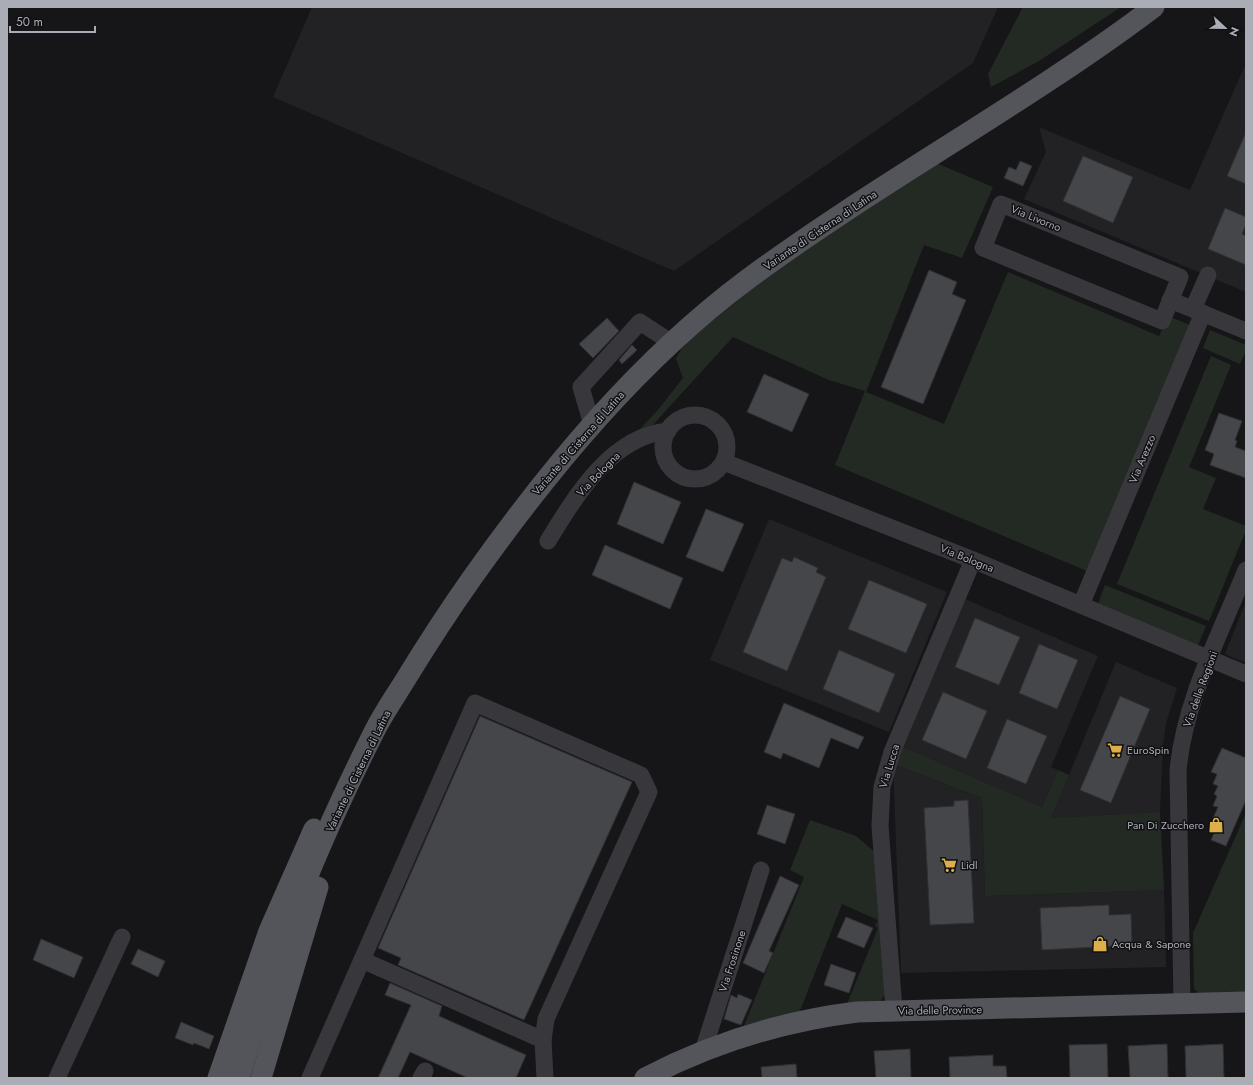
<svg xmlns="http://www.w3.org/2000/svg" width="1253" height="1085" viewBox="0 0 1253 1085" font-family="Jost,sans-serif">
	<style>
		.built { fill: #222225 }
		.green { fill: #232a24 }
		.building { fill: #45464a; stroke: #303033 }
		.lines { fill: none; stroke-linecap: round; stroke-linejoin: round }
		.minor { stroke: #38383c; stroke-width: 17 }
		.major { stroke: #54555b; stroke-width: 21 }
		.labels { text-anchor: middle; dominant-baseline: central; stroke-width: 3; stroke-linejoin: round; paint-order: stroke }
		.street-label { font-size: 11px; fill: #aaadb6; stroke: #111113 }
		.poi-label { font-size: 11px; fill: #aaadb6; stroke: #111113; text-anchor: start }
	</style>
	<rect width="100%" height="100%" fill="#161618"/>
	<g class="built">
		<polygon points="312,7 998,7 973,63 674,271 273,97"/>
		<polygon points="1246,63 1246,292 1024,199 1046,152 1039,127 1190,190"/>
		<polygon points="769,519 947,592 889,732 710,660"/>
		<polygon points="965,599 1098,656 1051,767 1058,770 1042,807 901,746"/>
		<polygon points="1246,601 1246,663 1225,654"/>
		<polygon points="1116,662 1177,688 1166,723 1163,745 1160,812 1051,818"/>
		<polygon points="893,764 982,798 985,896 1164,890 1166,967 901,973"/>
	</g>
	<g class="green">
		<polygon points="1023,7 1121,7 1039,61 991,87 988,74"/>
		<polygon points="936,163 993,187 962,258 924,245 866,392 944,424 1008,272 1159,336 1168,316 1190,325 1087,571 835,465 865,391 829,380 733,337 650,428 636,433 657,411 683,378 676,359 681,349 699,332 784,263"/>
		<polygon points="1210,330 1246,345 1246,350 1240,364 1203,348"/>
		<polygon points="1211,356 1231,365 1189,467 1216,478 1203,509 1246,526 1246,530 1209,621 1117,584"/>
		<polygon points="1105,585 1206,626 1198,645 1098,604"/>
		<polygon points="901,746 1042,807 1058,770 1069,775 1051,818 1160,812 1164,890 985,896 982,798 893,764"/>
		<polygon points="1246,813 1246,996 1199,993 1194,989 1193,933"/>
		<polygon points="810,820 856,836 876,853 886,992 880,1002 847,1004 878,928 875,926 878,920 842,904 798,1016 742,1031 804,877 790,870"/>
	</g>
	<g class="building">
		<polygon points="1246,132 1246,184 1227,176"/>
		<polygon points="1083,156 1133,177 1113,223 1063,201"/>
		<polygon points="1020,161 1032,166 1023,186 1004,178 1009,167 1016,170"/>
		<polygon points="1225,208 1246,217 1246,224 1242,234 1246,236 1246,265 1208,249"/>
		<polygon points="929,270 957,282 952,294 966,300 923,404 881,387"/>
		<polygon points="607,318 619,331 593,358 579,344"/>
		<polygon points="632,345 637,350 622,364 619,360"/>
		<polygon points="764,374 809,394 792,432 747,412"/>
		<polygon points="1219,413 1242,421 1235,440 1237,441 1235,447 1246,451 1246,478 1210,465 1214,454 1205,450"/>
		<polygon points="634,482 681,502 663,544 617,524"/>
		<polygon points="706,509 744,524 723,572 686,557"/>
		<polygon points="605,545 683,578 670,609 592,575"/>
		<polygon points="794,557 818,568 816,572 826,577 787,671 743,652 782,558 792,562"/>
		<polygon points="869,580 927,604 906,653 848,629"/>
		<polygon points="975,618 1020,637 999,685 955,667"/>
		<polygon points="1039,644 1078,660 1057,709 1019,693"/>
		<polygon points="839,650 895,674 879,713 823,689"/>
		<polygon points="943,692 987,711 966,759 922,740"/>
		<polygon points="1120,696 1150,709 1111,803 1080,790"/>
		<polygon points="784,703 864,737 858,749 831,738 819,768 783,753 781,759 764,752"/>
		<polygon points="480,716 632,782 524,1020 398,965 401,958 378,948"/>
		<polygon points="1007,719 1047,736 1026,784 987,768"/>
		<polygon points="1222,748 1246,758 1246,800 1226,846 1211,840 1215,831 1212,830 1216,819 1213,818 1218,807 1213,806 1217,796 1214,794 1218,786 1213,784 1217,774 1211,772"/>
		<polygon points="968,800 974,923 930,925 924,808 954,806 954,801"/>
		<polygon points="767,805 795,814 785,844 757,834"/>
		<polygon points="780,876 799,885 769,951 773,953 764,973 743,963"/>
		<polygon points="1109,905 1109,915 1131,914 1132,945 1042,950 1040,908"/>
		<polygon points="846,917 873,928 864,948 837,937"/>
		<polygon points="41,939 83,957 74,978 33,960"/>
		<polygon points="138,949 165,961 158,977 131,964"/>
		<polygon points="831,964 856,973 849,993 824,985"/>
		<polygon points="390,983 442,1006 439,1016 526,1055 516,1078 468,1078 410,1052 398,1078 378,1078 411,1005 385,995"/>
		<polygon points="738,994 752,1000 741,1025 724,1019 731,995 737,998"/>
		<polygon points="181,1022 214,1036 209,1049 194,1043 193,1045 175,1038"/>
		<polygon points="1107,1044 1108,1078 1070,1078 1069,1045"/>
		<polygon points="1167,1044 1168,1078 1130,1078 1128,1046"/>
		<polygon points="1223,1044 1224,1078 1186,1078 1185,1046"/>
		<polygon points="910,1049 911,1078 876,1078 874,1051"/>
		<polygon points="993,1055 993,1066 1006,1066 1007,1078 950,1078 949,1057"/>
		<polygon points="796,1064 797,1078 762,1078 761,1067"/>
	</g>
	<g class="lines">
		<g class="minor">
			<polygon points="1001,204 1180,277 1162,321 983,248"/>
			<polyline points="1170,300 1246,331"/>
			<polyline points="1193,309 1208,275"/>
			<circle cx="695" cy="447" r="32"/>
			<polyline points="592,425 581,387 640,322 672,343"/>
			<polyline points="724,462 973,560 1246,674"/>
			<path d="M548,541C575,497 611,436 668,431"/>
			<polyline points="1081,605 1203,313"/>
			<polyline points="362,960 543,1040"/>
			<path d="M1182,1004L1178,771C1184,701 1220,635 1246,570"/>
			<polyline points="894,1010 880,826 882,787 892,752 973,560"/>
			<polyline points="703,1051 761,870"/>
			<polyline points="57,1078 122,937"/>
			<polyline points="310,1078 475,703 641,775 649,792 546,1019 543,1040 545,1078"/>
			<polyline points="421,1078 425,1071"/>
		</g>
		<g class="major">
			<polyline points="218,1078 269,931 314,829"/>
			<path d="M239,1078C258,1017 276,957 299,898C321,842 347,786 374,732C383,714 394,698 404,682C426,646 448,612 472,578C550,468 639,360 748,279C879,182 1024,105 1154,7"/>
			<polyline points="261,1078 318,887"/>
			<path d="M645,1078C710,1044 784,1021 857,1012L1246,1002"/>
		</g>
	</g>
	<defs>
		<g id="supermarket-bare" transform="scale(1.2)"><path d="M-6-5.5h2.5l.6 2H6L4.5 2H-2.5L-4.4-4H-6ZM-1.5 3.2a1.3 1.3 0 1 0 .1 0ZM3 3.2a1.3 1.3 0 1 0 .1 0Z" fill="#dcaf4a" stroke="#111113" stroke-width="2.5" paint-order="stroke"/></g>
		<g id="shop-bare" transform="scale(1.2)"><path d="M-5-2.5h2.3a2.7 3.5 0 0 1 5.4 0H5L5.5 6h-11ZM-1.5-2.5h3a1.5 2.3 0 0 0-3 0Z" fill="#dcaf4a" stroke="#111113" stroke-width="2.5" paint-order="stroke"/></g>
	</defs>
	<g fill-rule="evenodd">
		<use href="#supermarket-bare" x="1115" y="750"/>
		<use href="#shop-bare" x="1216" y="825"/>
		<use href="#supermarket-bare" x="949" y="865"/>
		<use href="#shop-bare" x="1100" y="944"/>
	</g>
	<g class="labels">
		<g class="street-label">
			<text transform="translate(1036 218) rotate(22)">Via Livorno</text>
			<text transform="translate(820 230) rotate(-34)">Variante di Cisterna di Latina</text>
			<text transform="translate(578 443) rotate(-49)">Variante di Cisterna di Latina</text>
			<text transform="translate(1142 459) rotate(-67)">Via Arezzo</text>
			<text transform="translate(598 474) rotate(-46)">Via Bologna</text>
			<text transform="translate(967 558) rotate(22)">Via Bologna</text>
			<text transform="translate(1200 689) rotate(-70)">Via delle Regioni</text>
			<text transform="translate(889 766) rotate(-73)">Via Lucca</text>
			<text transform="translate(358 771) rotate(-64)">Variante di Cisterna di Latina</text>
			<text transform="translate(732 961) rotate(-72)">Via Frosinone</text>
			<text transform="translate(940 1010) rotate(-1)">Via delle Province</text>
		</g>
		<g class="poi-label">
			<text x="1127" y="750">EuroSpin</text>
			<text x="1204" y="825" text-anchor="end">Pan Di Zucchero</text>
			<text x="961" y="865">Lidl</text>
			<text x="1112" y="944">Acqua &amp; Sapone</text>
		</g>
	</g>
	<rect width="1253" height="1085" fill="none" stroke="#aaadb6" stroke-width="16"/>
	<g transform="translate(1225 28) rotate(112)" stroke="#111113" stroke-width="3" paint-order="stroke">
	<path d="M0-3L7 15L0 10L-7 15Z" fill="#aaadb6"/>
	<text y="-6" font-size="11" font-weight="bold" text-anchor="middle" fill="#aaadb6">N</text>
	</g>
	<path d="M10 26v6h85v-6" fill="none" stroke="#aaadb6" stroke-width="2"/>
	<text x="16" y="26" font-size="12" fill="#aaadb6" stroke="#111113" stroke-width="3" paint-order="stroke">50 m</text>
</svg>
